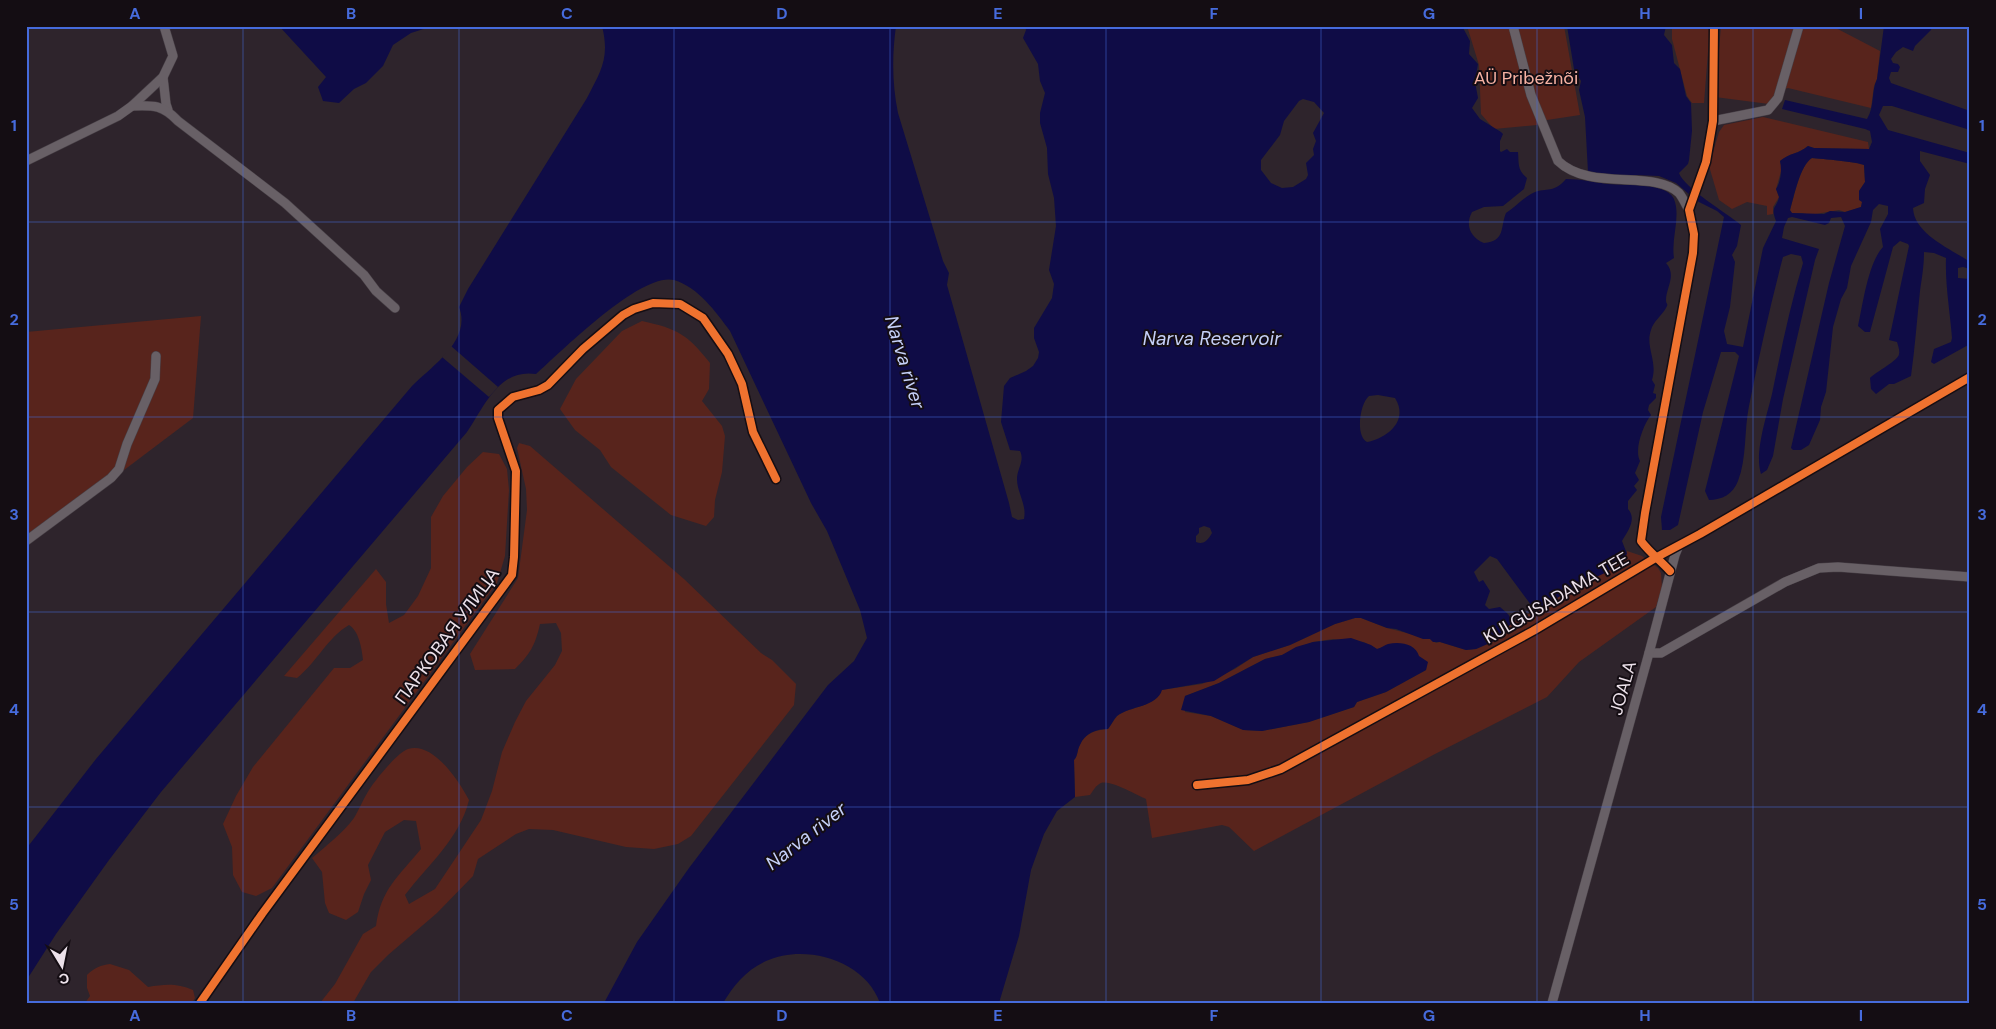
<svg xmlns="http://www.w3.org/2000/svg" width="1996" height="1029" viewBox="0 0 1996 1029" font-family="'DM Sans',sans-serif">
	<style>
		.green { fill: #58241c; fill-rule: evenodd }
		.water { fill: #0f0c46; fill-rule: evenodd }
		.pier { fill: #2e242c }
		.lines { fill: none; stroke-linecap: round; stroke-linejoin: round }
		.minor-casing { stroke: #484047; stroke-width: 10 }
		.minor { stroke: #686066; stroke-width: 9 }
		.cycleway-casing { stroke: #140d13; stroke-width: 11 }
		.cycleway { stroke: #ef722f; stroke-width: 8 }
		.grid { fill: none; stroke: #466bdc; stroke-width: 1; stroke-opacity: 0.55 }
		.labels { text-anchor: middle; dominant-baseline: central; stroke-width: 4; stroke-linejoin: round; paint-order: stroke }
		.park-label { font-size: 18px; fill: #f8b2a3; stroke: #140d13 }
		.street-label { font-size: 18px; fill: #ece1ea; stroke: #140d13 }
		.water-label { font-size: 19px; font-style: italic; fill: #c5d0f8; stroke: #140d13 }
		.neatline { fill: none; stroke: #466bdc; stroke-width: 2 }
		.grid-label { font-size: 16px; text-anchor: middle; font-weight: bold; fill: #466bdc }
	</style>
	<rect width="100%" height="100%" fill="#2e242c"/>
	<g class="green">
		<polygon points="1467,26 1564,26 1580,115 1547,120 1537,125 1494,129 1481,114 1479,65"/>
		<polygon points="1672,26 1710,26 1704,103 1692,103 1687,96 1672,39"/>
		<polygon points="1721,26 1832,26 1880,51 1877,79 1874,86 1871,108 1788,88 1776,92 1769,104 1715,97"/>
		<path d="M1763,117L1868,142L1869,149L1814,148L1808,146C1799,154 1789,153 1780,161L1782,168L1776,189L1779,197L1773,207V214L1767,215V206L1747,202L1732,209L1719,200L1709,166L1719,132L1724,125Z"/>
		<path d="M1812,158C1822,159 1858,162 1864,165L1865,182L1859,191L1862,202L1861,207L1845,212L1839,210L1810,215L1802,213H1792L1790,211C1794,197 1800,165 1812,158Z"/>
		<polygon points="201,316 193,418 26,544 26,332"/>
		<path d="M642,321C678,329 687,334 710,363L709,389L702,401L722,426L725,436L722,472L715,500L714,517L706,526L671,515L611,467L600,450L575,430L560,409L576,379L622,331Z"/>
		<path d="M519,443L530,446L684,579L761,653L772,660L796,684L794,705L691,836L678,844L654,849L626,847L553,830L529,829L516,834L478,859L473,876L437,913L388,955L371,972L353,1003H320L335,984L363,934L376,926C381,889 398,877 421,849L416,821L404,820L385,832L368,865L371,880L364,894L358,912L346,920L329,913L325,903L322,872L312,858C327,845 343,833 354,818C360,808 364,797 371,787C377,778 398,752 408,749C433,741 459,781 469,800C460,838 428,865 405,895L409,904L435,889L481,820L492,791L502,752L515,722L526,701L555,665L562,651L561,633L556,623L540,624C535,646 530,654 515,669L475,670L470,654L518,578L527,510L526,489L517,448Z"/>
		<path d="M483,452L499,454L507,469L509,490L505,556L497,583L272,888L256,896L242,892L233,875L232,847L223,824L236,796L253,767L334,668H350L363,660C362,649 359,631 349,625C328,637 317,662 297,678L284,676L376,569L386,582V604L389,623L404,615L418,596L431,568V517L443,496L467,467Z"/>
		<path d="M1627,551L1642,556L1658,568L1661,573L1662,588L1656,607L1579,662L1547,697L1435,754L1254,851L1229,827L1222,825L1152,838L1146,799C1136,795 1111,780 1101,783C1096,785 1093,791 1090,795L1075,797L1074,760C1077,757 1077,754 1078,749C1083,734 1094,730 1108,729C1111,725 1114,719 1117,716C1130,706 1157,707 1161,690L1202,684L1235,669L1253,657L1290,645L1335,624L1355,618H1361L1387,628L1430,639L1436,643L1440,642L1466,650L1476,649L1492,642L1513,622L1542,607L1577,586L1609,570L1627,554ZM1333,639L1364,642L1377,649L1383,647L1419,657L1427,662L1426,670L1386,692L1357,702L1354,707L1309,722L1262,731L1244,730L1211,716L1185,712V696L1219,683L1265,659L1282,655L1313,642Z"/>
		<path d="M110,964L129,970L148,987C165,984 177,983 193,990L195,998L192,1003H85L90,996L87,988V975C94,968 101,965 110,964Z"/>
	</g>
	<g class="water">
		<polygon points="279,26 433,26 411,33 393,45 383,66 366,83 354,89 339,103 323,101 318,87 326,77"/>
		<path d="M602,26H896C892,55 892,84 898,113L943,261L949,273L947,285L1009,503L1012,517L1018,520L1024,519C1027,504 1017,493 1017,479C1017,469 1025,461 1020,451L1010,450L1001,422L1004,386L1010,378L1026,371L1033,366L1038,358L1039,352L1034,338V328L1052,298L1054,284L1049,270L1056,226L1054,198L1048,174L1047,148L1040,123V113L1045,93L1040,81L1038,64L1023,38L1026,30L1025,26H1462L1470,41L1469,54L1478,64L1475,82L1478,98L1472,108L1480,119L1501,132L1503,134L1500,141V151L1501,152L1507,149L1510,152H1518C1519,163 1517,170 1527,178L1524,189L1503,206L1484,207L1472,212C1465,225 1470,237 1484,243C1506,241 1500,227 1506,213C1515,207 1522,199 1531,194C1545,186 1552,195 1566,179C1580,179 1593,182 1608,184C1623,186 1671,181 1675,202C1680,220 1671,238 1674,258L1666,263C1677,275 1666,288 1666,300C1666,305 1669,303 1666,308C1662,315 1653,322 1651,330C1645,347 1658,361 1652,380L1655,385L1653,393L1656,394V398L1649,405L1648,410L1651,415C1643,425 1634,450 1640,461L1635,473L1639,480L1634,486L1637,490L1628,501V509C1637,519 1628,531 1622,541L1627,554L1607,572L1577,586L1540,608L1531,605L1497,559L1490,556L1474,572L1479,582L1483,580L1490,591L1485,605L1489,609L1500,607L1508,614L1513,622L1492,642L1476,649L1466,650L1440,642H1433L1430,639H1423L1396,629L1387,628L1361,618H1355L1335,624L1290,645L1253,657L1214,681L1162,690C1157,707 1130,706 1117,716C1114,719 1111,725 1108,729C1096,729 1085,733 1080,745C1077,750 1078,756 1074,760L1075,797L1057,811L1044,834L1031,870L1019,936L999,1003H880C865,960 805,943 766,961C746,970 734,985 723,1003H604L637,942L689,868L828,685L854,661L867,638L860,610L827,531L811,503L730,331C716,312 698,287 674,280C640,272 561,352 536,374C499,368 484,407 467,432L161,792L109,860L56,934L26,981V849L96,759L412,386C432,366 472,340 459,307L468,289L587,98C601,71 610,58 602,26ZM1303,99L1314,102L1324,113L1313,133L1316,141L1313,149L1314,155L1306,163L1308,175L1306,179L1293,187L1282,188L1271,183L1261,170V160L1280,135L1284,121L1299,101ZM1378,395L1395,398C1409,420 1388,438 1367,442C1355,436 1360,403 1369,396ZM1204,526L1210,528L1212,533C1208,540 1204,545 1196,542V536L1199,533V528Z"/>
		<path d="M1567,26H1666L1664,35L1672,45L1674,63L1680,69L1686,96L1691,103L1692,131L1689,160L1688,164L1679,173C1684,188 1727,213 1741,225L1737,246L1732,255L1735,262L1730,307L1724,331L1727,344L1743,347L1763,248L1776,221C1770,206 1777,208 1779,197L1776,189C1781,181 1782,170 1780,161C1789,153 1799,154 1808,146L1814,148L1869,149L1872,142L1870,131L1865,129L1782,109L1785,100L1867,119C1875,106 1871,91 1877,79L1884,26H1932L1931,30L1915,46L1913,51L1903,47L1896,52L1891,59L1893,63L1898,64L1900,67L1898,72H1891L1889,78L1891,83L1970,111V130L1892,106H1883L1879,115L1888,130L1970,153V164L1920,151V161L1930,175L1925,189L1924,203L1913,208C1914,234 1951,249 1970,262V269L1963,267L1958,268V278L1970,279V344L1934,364L1931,362L1934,349L1951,342L1952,338C1950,311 1945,285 1946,258L1934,253L1924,252C1924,266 1922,277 1920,291C1917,319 1915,347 1911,376L1894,384H1889L1876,394L1871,389L1870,378C1876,372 1899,360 1899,354C1900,351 1898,345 1897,342L1889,340L1909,246L1908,244L1900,241L1893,247L1870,332H1865L1858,326C1863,304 1868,263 1883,247L1880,229L1888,214V206L1879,204L1873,210L1871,222L1851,266L1847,288L1841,299L1833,327L1826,392L1821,407L1820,420L1809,445L1801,450H1793L1791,448L1829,283L1845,226L1841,217L1831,218L1829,223L1825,225L1792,217L1788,218L1784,227L1782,238L1819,249L1815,260L1783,399L1773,456L1767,470L1761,474C1754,453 1767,415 1772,394C1781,350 1790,306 1803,263L1801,256L1791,254L1783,257C1770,306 1759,356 1749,406C1744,430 1747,458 1738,481C1733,494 1722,500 1709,500L1705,491L1739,356L1735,352H1721L1703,412L1678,525L1670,530H1662L1661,517L1724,217L1717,211L1697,201L1676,183L1659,176L1636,175L1615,177L1588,172L1585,117L1579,90L1581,81L1574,69ZM1812,158C1822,159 1858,162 1864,165L1865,182L1859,191V200L1862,202L1861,207L1845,212L1830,211L1824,214L1792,213L1790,210C1794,197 1800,165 1812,158Z"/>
		<path d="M1351,638L1371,645L1377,649C1381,648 1385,645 1388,644C1400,641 1416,644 1419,656L1428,662L1426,670L1386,692L1357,702L1354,707L1309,722L1262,731L1243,730L1211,716L1181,710L1185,696L1219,683L1265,659L1282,655L1296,647L1313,642Z"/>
	</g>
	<polygon class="pier" points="451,346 498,387 489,397 442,357"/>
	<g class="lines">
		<g class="minor-casing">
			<g id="minor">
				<path d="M1513,26L1531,95L1558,161C1590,192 1654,169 1679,193C1683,198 1686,205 1689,210"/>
				<polyline points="163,77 166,104 168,110"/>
				<path d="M132,106C154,105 163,105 178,121L285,203L364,275L376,291L395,308"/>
				<polyline points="1713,121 1768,110 1778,98 1799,26"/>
				<polyline points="26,161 118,116 132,106 163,77 173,56 164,26"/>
				<polyline points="26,541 111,478 119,469 127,444 155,379 156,356"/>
				<path d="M1670,571C1661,561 1650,553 1641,541L1645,513L1693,253L1694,234L1689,210L1706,162L1713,121L1714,26"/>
				<polyline points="1649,653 1661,653 1785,582 1819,568 1838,567 1970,577"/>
				<polyline points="1197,785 1248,780 1281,769 1533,631 1657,557 1700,534 1970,377"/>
				<polyline points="200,1003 262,914 512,575 514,557 516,471 498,418 498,410 513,397 539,390 548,385 583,349 623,315 634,309 653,303 680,304 703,318 728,354 742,384 753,432 776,479"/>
				<polyline points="1552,1003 1649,653 1675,555 1679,545"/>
			</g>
		</g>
		<use href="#minor" class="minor"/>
		<g class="cycleway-casing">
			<g id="cycleway">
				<path d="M1670,571C1661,561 1650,553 1641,541L1645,513L1693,253L1694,234L1689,210L1706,162L1713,121L1714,26"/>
				<polyline points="1197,785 1248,780 1281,769 1533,631 1657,557 1700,534 1970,377"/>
				<polyline points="200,1003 262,914 512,575 514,557 516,471 498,418 498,410 513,397 539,390 548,385 583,349 623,315 634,309 653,303 680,304 703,318 728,354 742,384 753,432 776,479"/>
			</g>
		</g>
		<use href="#cycleway" class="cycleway"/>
	</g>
	<path class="grid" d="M243,26V1003M459,26V1003M674,26V1003M890,26V1003M1106,26V1003M1321,26V1003M1537,26V1003M1753,26V1003M26,222H1970M26,417H1970M26,612H1970M26,807H1970"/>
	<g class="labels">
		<g class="park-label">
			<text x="1526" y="78">AÜ Pribežnõi</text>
		</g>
		<g class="street-label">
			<text transform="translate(1556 598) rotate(-30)">KULGUSADAMA TEE</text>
			<text transform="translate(447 636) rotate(-54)">ПАРКОВАЯ УЛИЦА</text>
			<text transform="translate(1623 688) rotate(-74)">JOALA</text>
		</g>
		<g class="water-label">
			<text x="1212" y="338">Narva Reservoir</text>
			<text transform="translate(905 362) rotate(73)">Narva river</text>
			<text transform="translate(806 836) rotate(-38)">Narva river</text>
		</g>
	</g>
	<rect width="1996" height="1029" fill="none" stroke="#140d13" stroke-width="55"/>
	<g transform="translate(62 966) rotate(170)" stroke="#140d13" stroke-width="4" paint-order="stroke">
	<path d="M0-4L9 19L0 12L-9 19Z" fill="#ece1ea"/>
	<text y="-8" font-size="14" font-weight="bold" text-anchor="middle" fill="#ece1ea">С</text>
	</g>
	<rect x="28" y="28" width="1940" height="974" class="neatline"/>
	<g class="grid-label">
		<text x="135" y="19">A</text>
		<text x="351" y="19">B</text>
		<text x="567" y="19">C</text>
		<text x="782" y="19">D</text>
		<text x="998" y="19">E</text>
		<text x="1214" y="19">F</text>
		<text x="1429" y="19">G</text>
		<text x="1645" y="19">H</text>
		<text x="1861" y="19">I</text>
		<text x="14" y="131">1</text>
		<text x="1982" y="131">1</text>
		<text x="14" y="325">2</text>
		<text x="1982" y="325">2</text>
		<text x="14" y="520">3</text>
		<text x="1982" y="520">3</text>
		<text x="14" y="715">4</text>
		<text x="1982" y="715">4</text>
		<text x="14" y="910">5</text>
		<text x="1982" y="910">5</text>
		<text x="135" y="1021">A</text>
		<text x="351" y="1021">B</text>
		<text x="567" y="1021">C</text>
		<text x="782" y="1021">D</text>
		<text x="998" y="1021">E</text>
		<text x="1214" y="1021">F</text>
		<text x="1429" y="1021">G</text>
		<text x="1645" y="1021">H</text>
		<text x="1861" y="1021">I</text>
	</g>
</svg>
